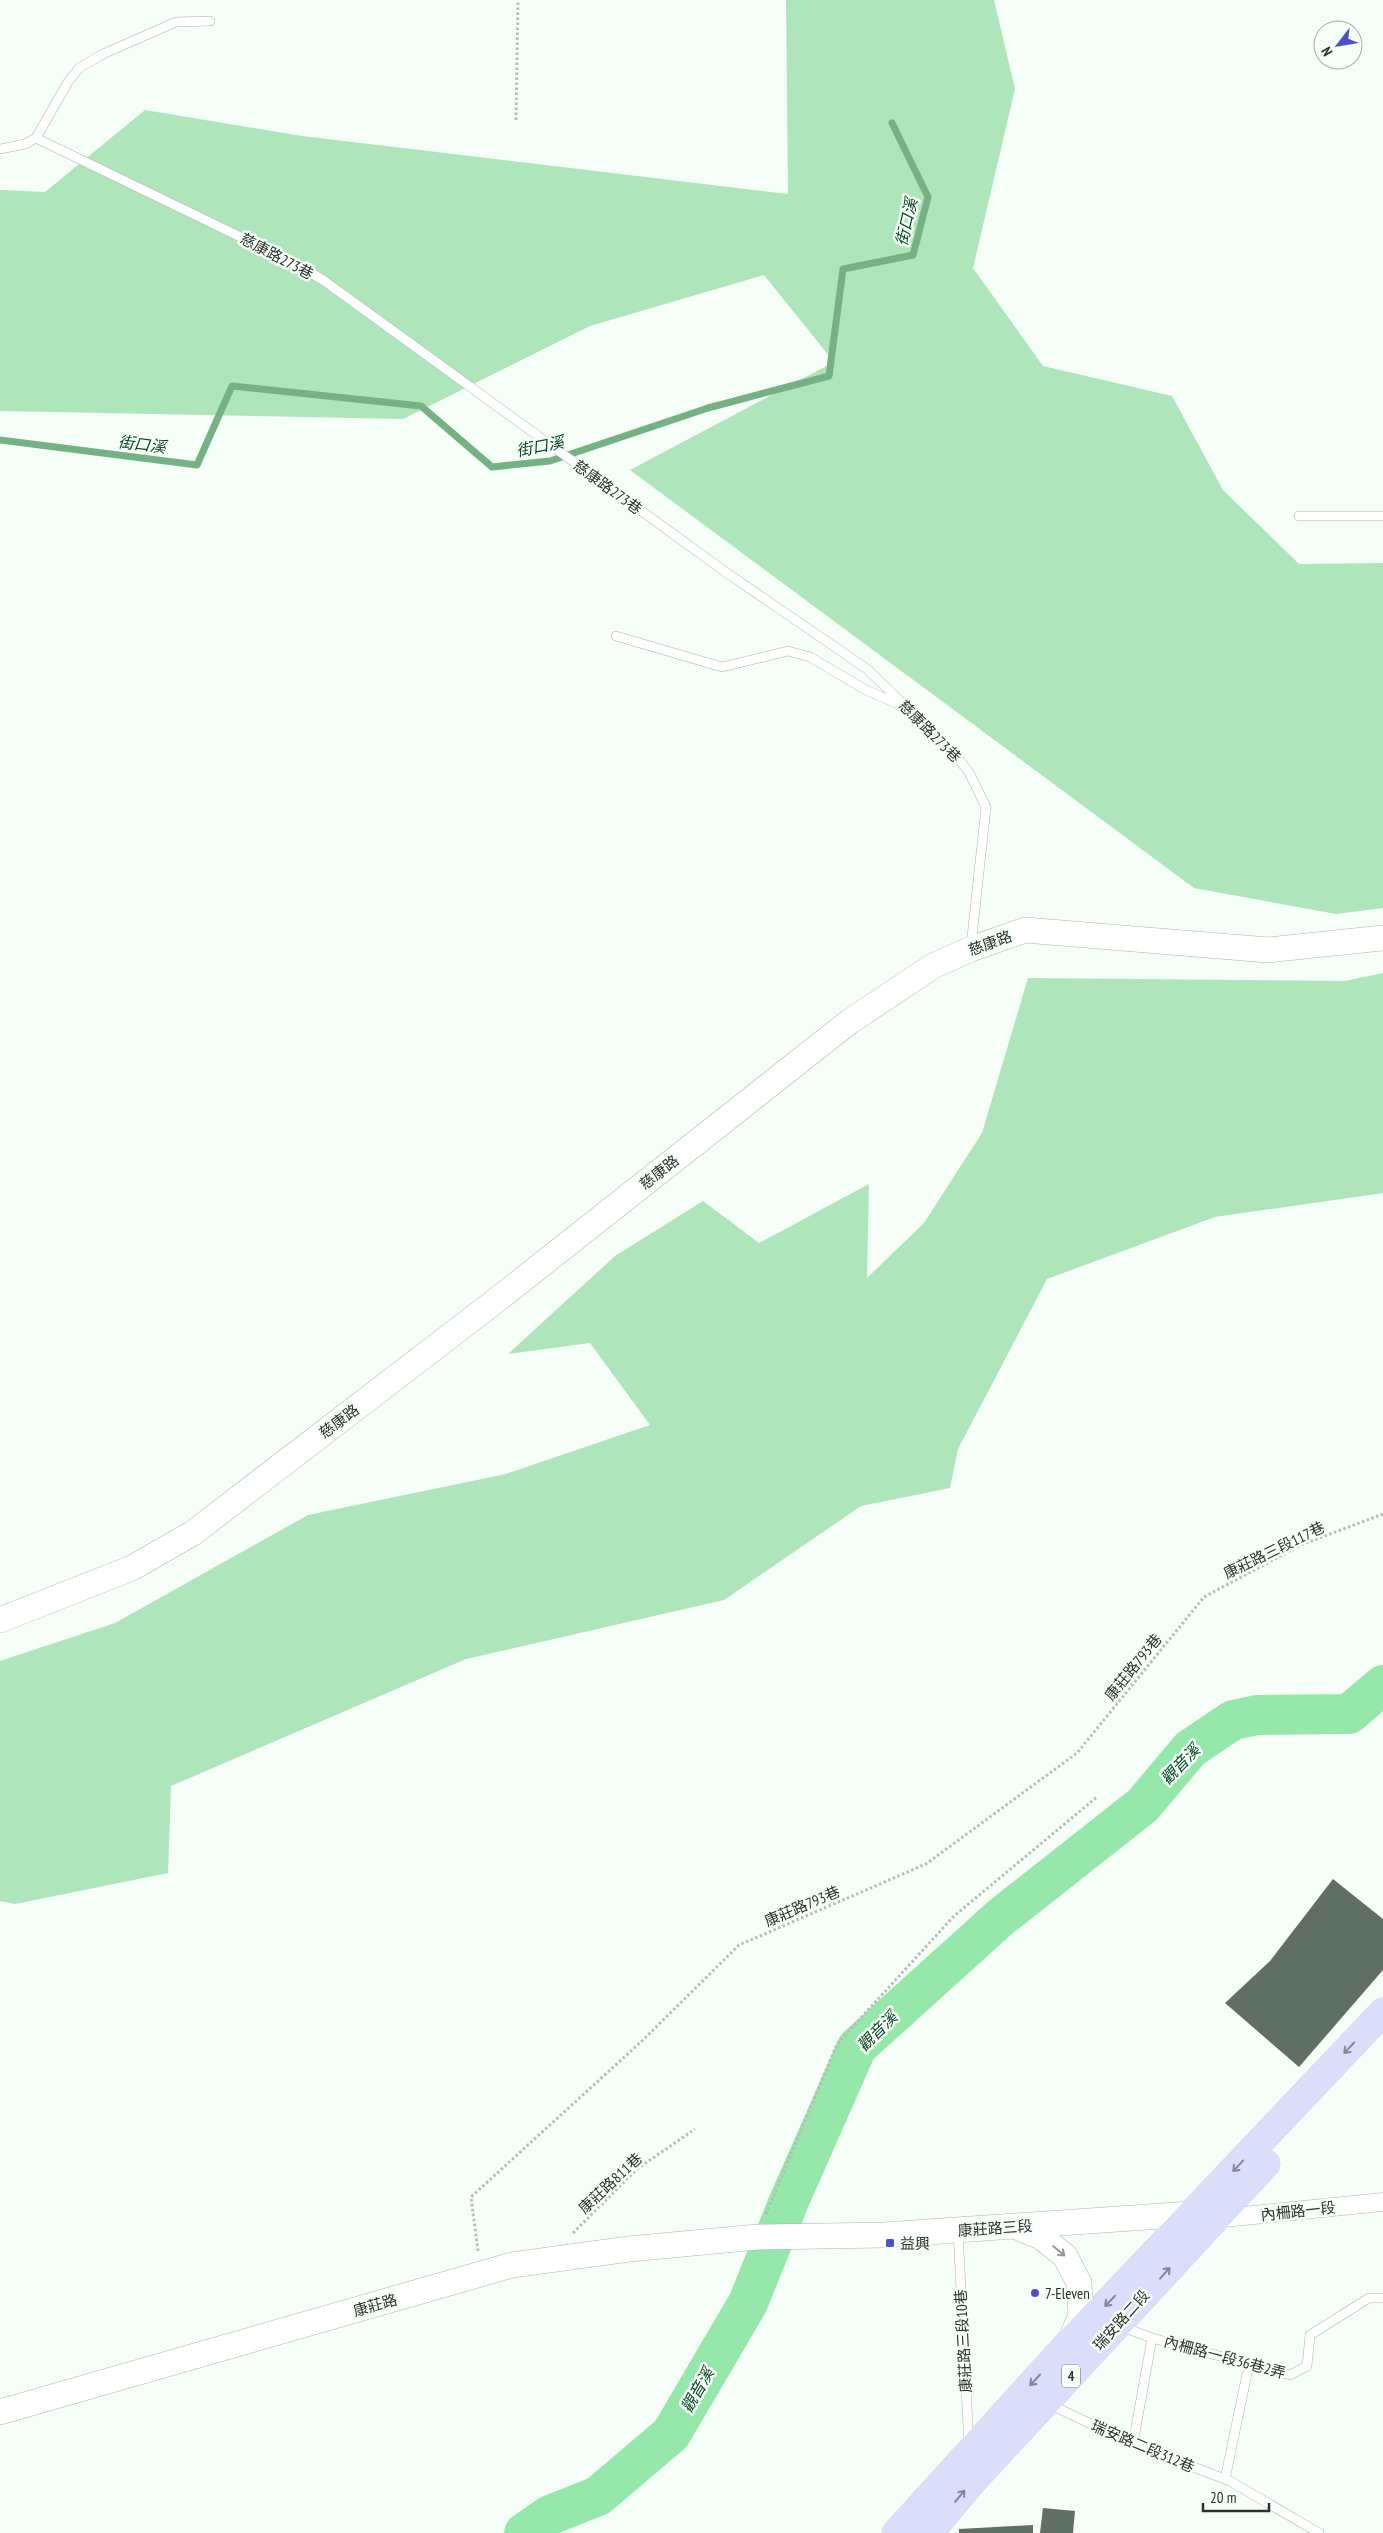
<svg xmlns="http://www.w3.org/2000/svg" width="1383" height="2533" viewBox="0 0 1383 2533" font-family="'PT Sans Narrow','Noto Sans TC',sans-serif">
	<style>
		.green { fill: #aee5ba }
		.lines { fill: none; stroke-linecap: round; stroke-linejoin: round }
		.stream { stroke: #76b184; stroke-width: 7 }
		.river { stroke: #96e7aa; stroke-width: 40 }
		.building { fill: #5f7063 }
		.lane-casing { stroke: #a4b7a8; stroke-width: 10 }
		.street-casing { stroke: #a4b7a8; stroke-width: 19 }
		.secondary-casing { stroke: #a4b7a8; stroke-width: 26 }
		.primary-casing { stroke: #d9dad9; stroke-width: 29 }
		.path { stroke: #b6bdb7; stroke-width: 3; stroke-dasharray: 2.5 2.5; stroke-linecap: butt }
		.lane { stroke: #fff; stroke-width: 9 }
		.street { stroke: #fff; stroke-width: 18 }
		.secondary { stroke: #fff; stroke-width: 25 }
		.primary { stroke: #d9defb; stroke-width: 28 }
		.oneway { stroke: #828894 }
		.oneway2 { stroke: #959896 }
		.poi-dot { fill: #4e50c6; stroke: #f6fef8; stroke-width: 2 }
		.labels { text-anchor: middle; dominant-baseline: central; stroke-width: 5; stroke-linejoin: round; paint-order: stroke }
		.shield { fill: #f6fef8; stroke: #686f69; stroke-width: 1 }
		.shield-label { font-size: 14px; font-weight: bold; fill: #2b322c }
		.street-label { font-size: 15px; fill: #2b322c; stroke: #f6fef8 }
		.poi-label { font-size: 15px; fill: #2b322c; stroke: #f6fef8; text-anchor: start }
		.water-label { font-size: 16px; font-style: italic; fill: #084621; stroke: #f6fef8 }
	</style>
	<rect width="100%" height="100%" fill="#f6fef8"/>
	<g class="green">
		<polygon points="786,0 994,0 1015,89 973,268 1043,366 1172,396 1223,490 1299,564 1383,563 1383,908 1336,914 1194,888 630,470 834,362 764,275 590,326 403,419 0,411 0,190 45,192 145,110 302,136 788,194"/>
		<polygon points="1383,973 1383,1193 1215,1217 1047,1279 958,1449 950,1488 861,1506 724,1600 466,1659 171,1786 168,1873 15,1904 0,1901 0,1661 115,1623 308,1515 506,1474 650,1425 590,1343 508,1354 615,1256 703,1201 759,1243 869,1184 867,1278 924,1223 982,1133 1028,978 1345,981"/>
	</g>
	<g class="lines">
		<polyline class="stream" points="0,440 197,465 232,386 421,406 492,467 550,461 708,408 829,376 843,269 913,255 928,197 892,123"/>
		<polyline class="river" points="524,2533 550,2515 598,2496 671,2434 748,2303 789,2201 857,2047 1001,1917 1143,1805 1190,1749 1233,1720 1257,1715 1349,1714 1383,1685"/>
	</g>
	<g class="building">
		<polygon points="1333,1879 1383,1919 1383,1970 1299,2067 1225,2003 1270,1961"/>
		<polygon points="1043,2508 1075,2511 1073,2533 1040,2533"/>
		<polygon points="1033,2525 1033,2533 959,2533 959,2529"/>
	</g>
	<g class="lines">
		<g class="lane-casing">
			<g id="lane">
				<polyline points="36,138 290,261 323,280 727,573 867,669 955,754 970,774 986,807 971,946"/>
				<polyline points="0,149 25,144 36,138 68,82 79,68 103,54 176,22 210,21"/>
				<polyline points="1299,516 1383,516"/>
				<polyline points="616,636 722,667 788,651 810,657 866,690 903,706"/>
				<polyline points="958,2231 969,2445"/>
				<polyline points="1120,2326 1152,2338 1290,2375 1307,2366 1310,2335 1369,2298 1383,2298"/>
				<polyline points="1049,2404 1133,2444 1230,2481 1319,2533"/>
				<polyline points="1133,2444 1152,2338"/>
				<polyline points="1225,2479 1247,2374"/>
			</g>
		</g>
		<g class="street-casing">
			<polyline id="street" points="1214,2219 1383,2202"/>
		</g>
		<g class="secondary-casing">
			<g id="secondary">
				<polyline points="0,1620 132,1568 193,1533 498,1299 849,1022 933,966 971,949 1025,930 1268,950 1383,938"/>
				<polyline points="1017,2227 1041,2237 1065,2256 1079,2283 1081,2315 1070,2341"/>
				<polyline points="0,2412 512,2265 629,2249 758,2237 884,2235 1191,2214 1204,2217"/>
			</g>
		</g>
		<g class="primary-casing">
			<g id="primary">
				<polyline points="896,2533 1068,2344 1383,2012"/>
				<polyline points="929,2533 972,2482 1266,2164"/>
			</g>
		</g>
		<g class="path">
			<polyline points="516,120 518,0"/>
			<polyline points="766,2214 837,2044 954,1916 1097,1797"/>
			<polyline points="573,2233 637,2169 695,2129"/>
			<polyline points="478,2251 471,2197 643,2040 739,1945 926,1864 1077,1753 1204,1597 1301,1545 1383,1514"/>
		</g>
		<use href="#lane" class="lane"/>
		<use href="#street" class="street"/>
		<use href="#secondary" class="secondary"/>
		<use href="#primary" class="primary"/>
	</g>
	<defs><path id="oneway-shaft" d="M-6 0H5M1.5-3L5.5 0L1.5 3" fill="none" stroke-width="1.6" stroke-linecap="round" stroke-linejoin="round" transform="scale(1.25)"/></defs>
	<g class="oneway">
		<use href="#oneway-shaft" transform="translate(1349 2048) rotate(133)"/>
		<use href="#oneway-shaft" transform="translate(1238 2166) rotate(133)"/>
		<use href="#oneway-shaft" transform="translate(1165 2273) rotate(-48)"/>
		<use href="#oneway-shaft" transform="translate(1110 2301) rotate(134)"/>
		<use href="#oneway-shaft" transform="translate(1035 2380) rotate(133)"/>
		<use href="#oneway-shaft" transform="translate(960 2496) rotate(-50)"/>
	</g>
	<use class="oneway2" href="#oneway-shaft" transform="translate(1059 2251) rotate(40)"/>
	<g class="poi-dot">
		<rect x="885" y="2238" width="10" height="10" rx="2.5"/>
		<circle cx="1035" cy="2293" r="5"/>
	</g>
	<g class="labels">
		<rect class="shield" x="1062" y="2364.5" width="18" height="23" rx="4"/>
		<g class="shield-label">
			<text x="1071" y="2376">4</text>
		</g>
		<g class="street-label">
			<text transform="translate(277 256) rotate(28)">慈康路273巷</text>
			<text transform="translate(608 487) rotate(36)">慈康路273巷</text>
			<text transform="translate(930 731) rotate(45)">慈康路273巷</text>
			<text transform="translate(990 943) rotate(-20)">慈康路</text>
			<text transform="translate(659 1172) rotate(-38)">慈康路</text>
			<text transform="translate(339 1421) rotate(-37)">慈康路</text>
			<text transform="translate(1274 1550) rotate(-26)">康莊路三段117巷</text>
			<text transform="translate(1133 1667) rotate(-51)">康莊路793巷</text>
			<text transform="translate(802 1906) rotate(-23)">康莊路793巷</text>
			<text transform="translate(610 2183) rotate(-43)">康莊路811巷</text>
			<text transform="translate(1298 2211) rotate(-6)">內柵路一段</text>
			<text transform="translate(995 2228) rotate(-4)">康莊路三段</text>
			<text transform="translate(375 2305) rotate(-16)">康莊路</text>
			<text transform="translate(1121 2320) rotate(-48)">瑞安路二段</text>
			<text transform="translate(963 2341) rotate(-93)">康莊路三段10巷</text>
			<text transform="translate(1225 2357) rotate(15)">內柵路一段36巷2弄</text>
			<text transform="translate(1143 2446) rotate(23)">瑞安路二段312巷</text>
		</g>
		<g class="poi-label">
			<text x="900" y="2243">益興</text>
			<text x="1045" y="2293">7-Eleven</text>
		</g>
		<g class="water-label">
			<text transform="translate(906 222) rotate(-77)">街口溪</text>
			<text transform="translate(142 444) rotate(7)">街口溪</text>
			<text transform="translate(540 446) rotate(-11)">街口溪</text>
			<text transform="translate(1180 1764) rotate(-46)">觀音溪</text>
			<text transform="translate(877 2031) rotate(-45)">觀音溪</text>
			<text transform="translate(697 2390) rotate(-60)">觀音溪</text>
		</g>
	</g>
	<g transform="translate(1338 45) rotate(239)"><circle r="24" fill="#f6fef8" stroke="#a5aca6"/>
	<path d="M0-4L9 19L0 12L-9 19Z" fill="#4e50c6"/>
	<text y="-8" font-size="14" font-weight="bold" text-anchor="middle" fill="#2b322c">N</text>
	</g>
	<path d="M1203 2503v8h66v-8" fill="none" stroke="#2b322c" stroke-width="2.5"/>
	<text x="1210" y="2503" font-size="15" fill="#2b322c" stroke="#f6fef8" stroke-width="4" paint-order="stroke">20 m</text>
</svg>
